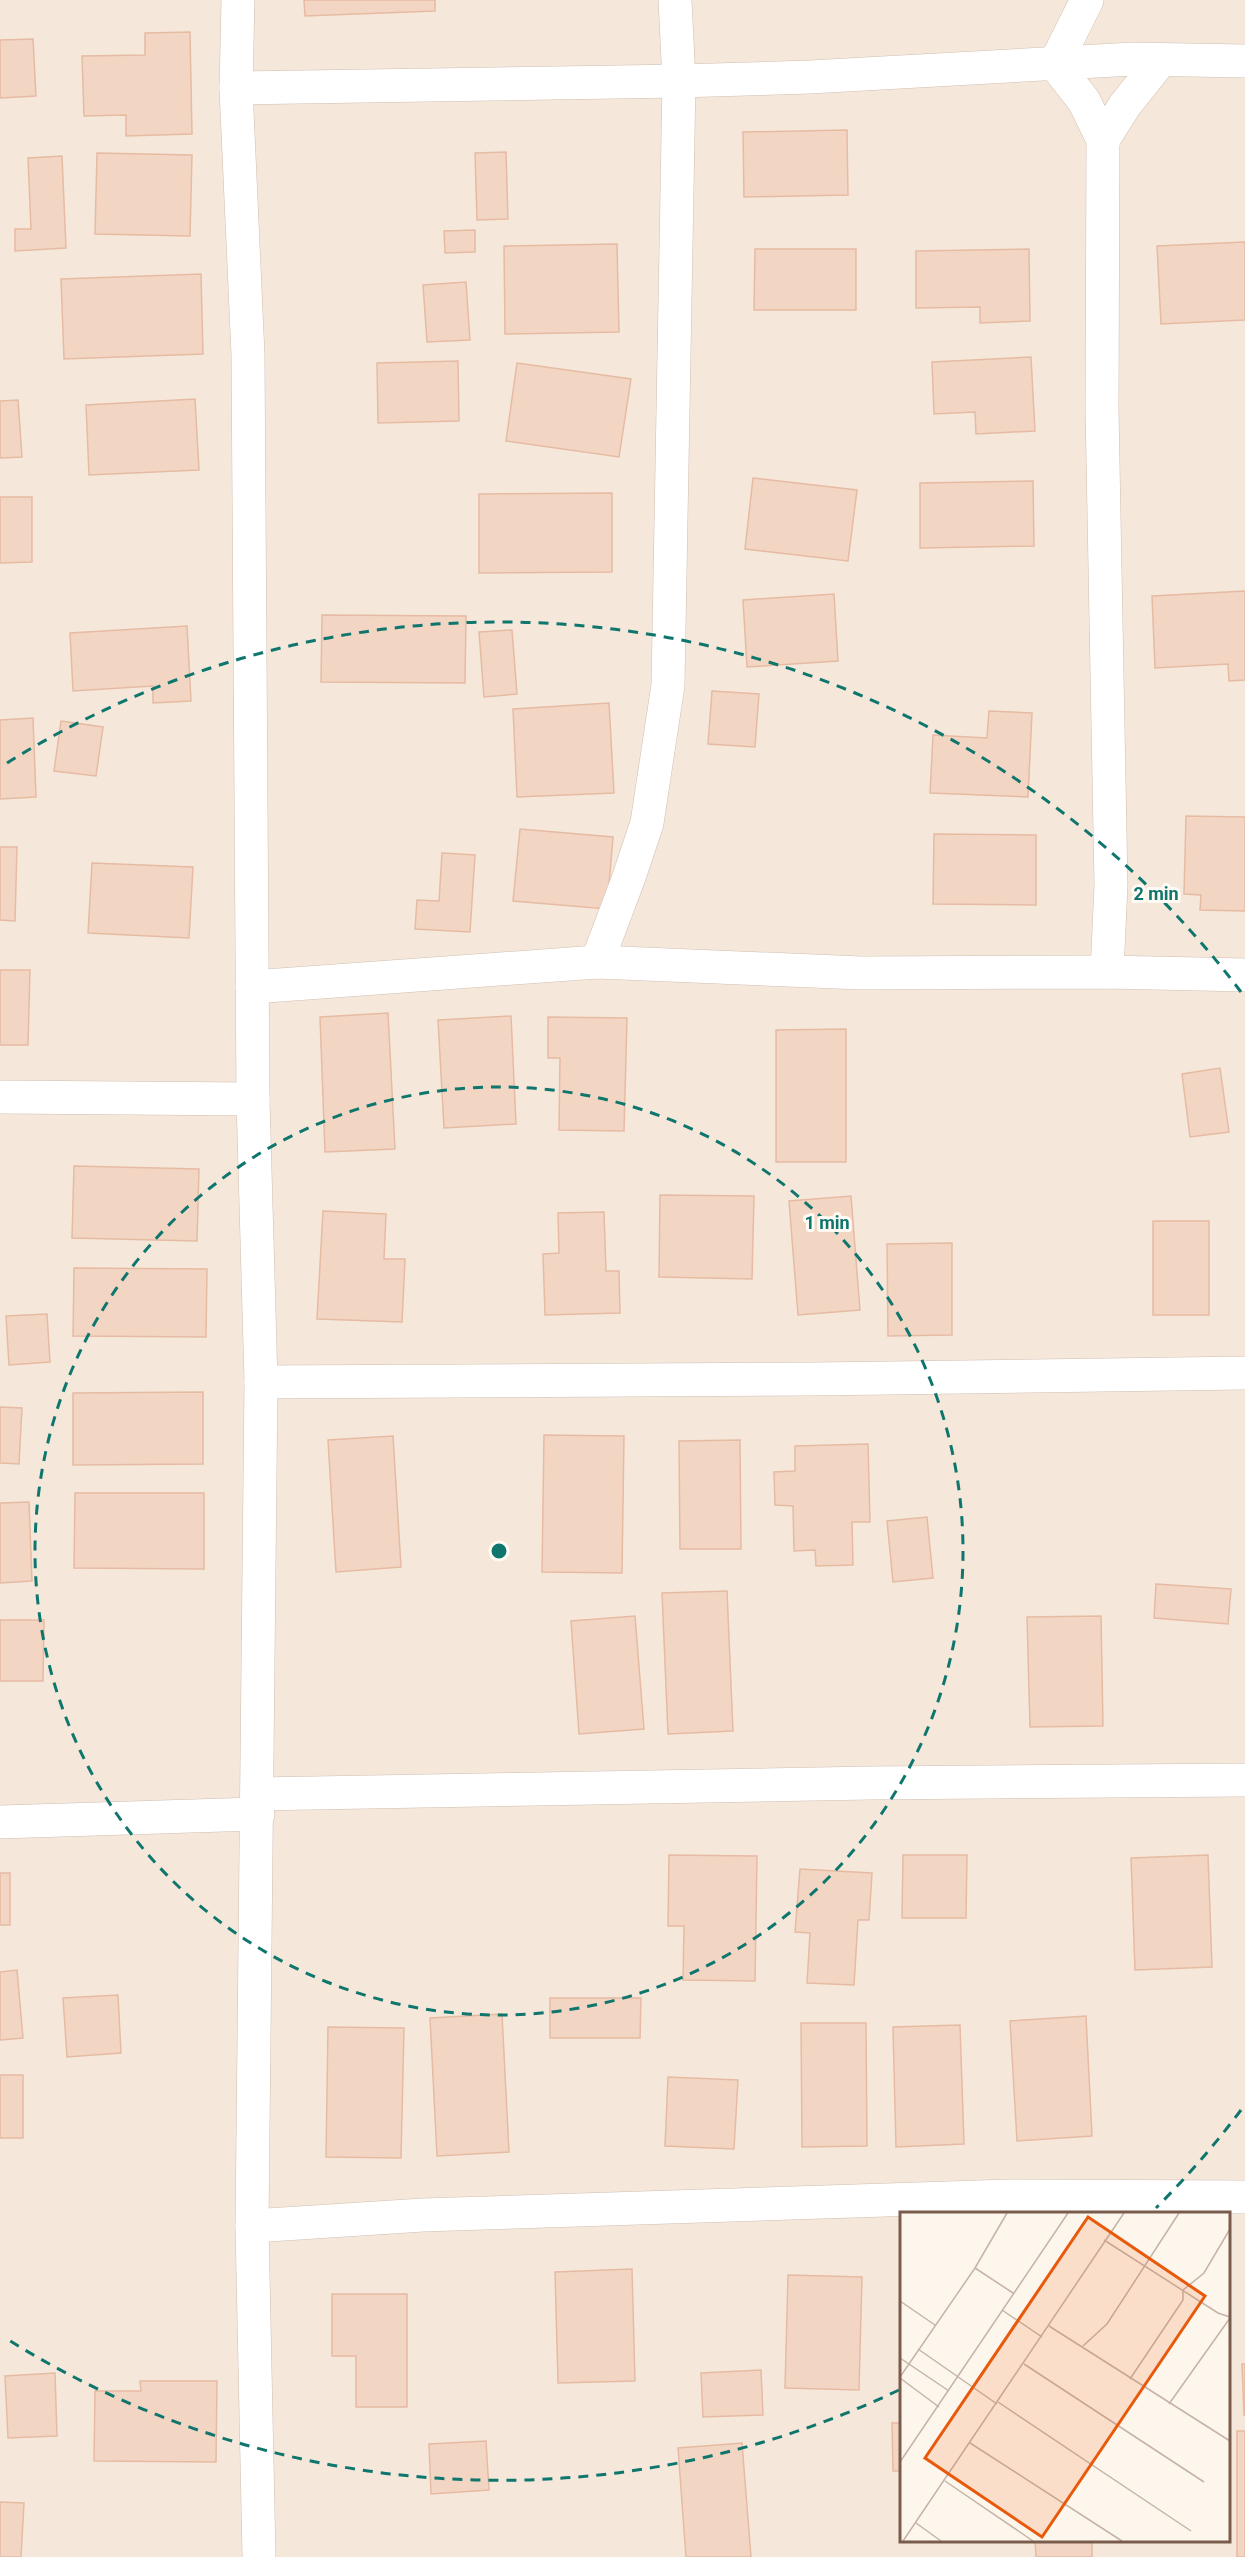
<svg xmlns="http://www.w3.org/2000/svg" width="1245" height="2557" viewBox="0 0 1245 2557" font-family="Roboto,sans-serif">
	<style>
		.residential { fill: #f5e8da; fill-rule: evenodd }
		.building { fill: #f3d5c3; stroke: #e6bba3; stroke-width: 1.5 }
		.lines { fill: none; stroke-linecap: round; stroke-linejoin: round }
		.minor-casing { stroke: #d1beb0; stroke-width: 34 }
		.minor { stroke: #fff; stroke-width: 33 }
		.ring { fill: none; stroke: #0f766e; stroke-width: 3; stroke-dasharray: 10 8 }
		.inset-road { fill: none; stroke: #c5b3a7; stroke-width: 1.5 }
		.view { fill: #e8590c; fill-opacity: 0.15; stroke: #e8590c; stroke-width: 3 }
		.inset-edge { fill: none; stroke: #7a5c4d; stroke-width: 3 }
		.centre { fill: #0f766e; stroke: #fffaf3; stroke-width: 3 }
		.ring-label { font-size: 18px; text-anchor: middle; font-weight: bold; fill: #0f766e; stroke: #fffaf3; stroke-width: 6; stroke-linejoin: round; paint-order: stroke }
	</style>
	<rect width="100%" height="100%" fill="#fdf6ec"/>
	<path class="residential" d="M0,0H1245V2557H0ZM902,2214H1228V2540H902Z"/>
	<g class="building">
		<polygon points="304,0 435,0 435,11 305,16"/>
		<polygon points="190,32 192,134 126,136 126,115 84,116 82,56 145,55 145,33"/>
		<polygon points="33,39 36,96 0,98 0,40"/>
		<polygon points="847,130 848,195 744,197 743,132"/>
		<polygon points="506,152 508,219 477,220 475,153"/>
		<polygon points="97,153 192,155 190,236 95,234"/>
		<polygon points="62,156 66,248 15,251 15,229 31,229 28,158"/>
		<polygon points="475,230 475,252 445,253 444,231"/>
		<polygon points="1245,242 1245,320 1161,324 1157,246"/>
		<polygon points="617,244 619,332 505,334 504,246"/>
		<polygon points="755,249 856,249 856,310 754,310"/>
		<polygon points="1029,249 1030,321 980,323 980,307 916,308 916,251"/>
		<polygon points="201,274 203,354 64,359 61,279"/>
		<polygon points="466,282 470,340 427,342 423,285"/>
		<polygon points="1031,357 1035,431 976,434 975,412 934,414 932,362"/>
		<polygon points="458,361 459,421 378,423 377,363"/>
		<polygon points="517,363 631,379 619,457 506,441"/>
		<polygon points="195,399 199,470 89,475 86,405"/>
		<polygon points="18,400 22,457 0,458 0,401"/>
		<polygon points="753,478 857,490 848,561 745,549"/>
		<polygon points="1033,481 1034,546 920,548 920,483"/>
		<polygon points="612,493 612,572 479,573 479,494"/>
		<polygon points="0,497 32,497 32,562 0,563"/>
		<polygon points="1245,591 1245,680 1229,681 1228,664 1155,668 1152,596"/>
		<polygon points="834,594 838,661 747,667 743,600"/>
		<polygon points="322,615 466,616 465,683 321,682"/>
		<polygon points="187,626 191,701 153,703 153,686 73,691 70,633"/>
		<polygon points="512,630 517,694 484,697 479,632"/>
		<polygon points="712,691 759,694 755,747 708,744"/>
		<polygon points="609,703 614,793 517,797 513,709"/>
		<polygon points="989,711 1032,713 1028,797 930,793 933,735 987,738"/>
		<polygon points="33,718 36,797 0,799 0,720"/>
		<polygon points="61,721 103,727 96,776 54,771"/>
		<polygon points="1186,816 1245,817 1245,911 1200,910 1201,895 1184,894"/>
		<polygon points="520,829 613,837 607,909 513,901"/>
		<polygon points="934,834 1036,835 1036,905 933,904"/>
		<polygon points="0,847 17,847 15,921 0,920"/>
		<polygon points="442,853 475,855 470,932 415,929 417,900 439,901"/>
		<polygon points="92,863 193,867 189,938 88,933"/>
		<polygon points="0,970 30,970 28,1045 0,1045"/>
		<polygon points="388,1013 395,1149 325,1152 320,1017"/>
		<polygon points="511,1016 516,1124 444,1128 438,1020"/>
		<polygon points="548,1017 627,1018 624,1131 559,1130 560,1058 548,1058"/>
		<polygon points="846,1029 846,1162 776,1162 776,1030"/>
		<polygon points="1220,1068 1229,1132 1190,1137 1182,1074"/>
		<polygon points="74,1166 199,1169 197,1241 72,1238"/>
		<polygon points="660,1195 754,1196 752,1279 659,1277"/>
		<polygon points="851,1196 860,1310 798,1315 789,1201"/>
		<polygon points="323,1211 386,1214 384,1259 405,1259 402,1322 317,1319"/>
		<polygon points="604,1212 606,1271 619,1271 620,1313 545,1315 543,1254 559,1253 558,1213"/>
		<rect x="1153" y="1221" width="56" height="94"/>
		<polygon points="952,1243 952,1335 888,1336 887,1244"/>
		<polygon points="74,1268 207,1269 206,1337 73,1336"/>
		<polygon points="47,1314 50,1362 9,1365 6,1316"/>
		<polygon points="203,1392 203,1464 73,1465 73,1393"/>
		<polygon points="0,1407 22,1408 19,1464 0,1463"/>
		<polygon points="544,1435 624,1436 622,1573 542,1572"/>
		<polygon points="393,1436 401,1567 336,1572 328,1440"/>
		<polygon points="740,1440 741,1549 680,1549 679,1441"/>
		<polygon points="868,1444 870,1522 852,1522 853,1565 816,1566 815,1550 794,1551 793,1506 775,1505 774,1472 795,1471 795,1446"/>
		<polygon points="75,1493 204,1493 204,1569 74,1568"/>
		<polygon points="29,1502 32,1581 0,1583 0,1503"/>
		<polygon points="927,1517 933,1578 893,1582 887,1521"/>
		<polygon points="1156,1584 1231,1589 1228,1624 1154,1618"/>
		<polygon points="727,1591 733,1731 668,1734 662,1593"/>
		<polygon points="635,1616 644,1729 579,1734 571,1621"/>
		<polygon points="1101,1616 1103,1726 1030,1727 1027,1617"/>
		<polygon points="0,1620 44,1620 43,1681 0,1681"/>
		<polygon points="669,1855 757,1856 755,1981 683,1980 684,1926 668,1926"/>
		<polygon points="903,1855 967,1855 966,1918 902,1918"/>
		<polygon points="1208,1855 1212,1967 1135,1970 1131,1858"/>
		<polygon points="800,1869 872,1873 869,1920 858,1920 854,1985 807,1983 810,1933 795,1932"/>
		<rect x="0" y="1873" width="10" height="52"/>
		<polygon points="17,1970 23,2038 0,2040 0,1972"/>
		<polygon points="118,1995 121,2053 67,2057 63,1998"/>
		<polygon points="550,1998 641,1998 640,2038 550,2038"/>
		<polygon points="502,2014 509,2152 437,2156 430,2018"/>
		<polygon points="1086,2016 1092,2136 1017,2141 1010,2021"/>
		<polygon points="801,2023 866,2023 867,2146 802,2147"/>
		<polygon points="960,2025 964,2144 896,2147 893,2027"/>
		<polygon points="328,2027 404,2028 401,2158 326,2157"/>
		<rect x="0" y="2075" width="23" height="63"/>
		<polygon points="668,2077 738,2080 734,2149 665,2146"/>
		<polygon points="632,2269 635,2381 558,2383 555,2272"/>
		<polygon points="788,2275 862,2277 859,2390 785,2388"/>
		<polygon points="332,2294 407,2294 407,2407 356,2407 356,2356 332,2356"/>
		<polygon points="1242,2364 1245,2364 1245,2415 1244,2415"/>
		<polygon points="761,2370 763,2415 703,2417 701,2373"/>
		<polygon points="55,2373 57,2436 8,2438 5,2376"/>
		<polygon points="140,2381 217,2381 216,2462 94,2461 95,2391 141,2391"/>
		<polygon points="892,2423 902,2423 902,2471 893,2471"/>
		<rect x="1237" y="2431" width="8" height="126"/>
		<polygon points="486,2441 489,2490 431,2494 429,2444"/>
		<polygon points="742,2443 751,2557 686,2557 678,2448"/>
		<polygon points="0,2502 24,2503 21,2557 0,2557"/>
		<polygon points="1035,2540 1092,2540 1092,2557 1036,2557"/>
	</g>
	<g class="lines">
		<g class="minor-casing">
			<g id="minor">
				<polyline points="238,0 236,88 248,355 253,1099 261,1382 252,2226 259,2557"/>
				<polyline points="1087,0 1055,64 1084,101 1103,140 1102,409 1111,885 1107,972"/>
				<polyline points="236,88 679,81 810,77 1133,59 1245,61"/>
				<polyline points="1103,140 1125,105 1161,60"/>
				<polyline points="597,962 629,877 647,823 668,685 679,81 675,0"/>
				<polyline points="252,987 597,962 861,973 1107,972 1245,975"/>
				<polyline points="0,1097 253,1099"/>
				<polyline points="261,1382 815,1379 1245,1373"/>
				<polyline points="257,1794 870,1783 1245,1780"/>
				<polyline points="0,1822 258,1814"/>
				<polyline points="252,2226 423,2215 1009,2196 1245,2197"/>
			</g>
		</g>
		<use href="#minor" class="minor"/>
	</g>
	<g class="ring">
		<circle cx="499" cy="1551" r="464"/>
		<path d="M1241 2110A929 929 0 0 1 1156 2208M899 2390A929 929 0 0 1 7 2339M7 763A929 929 0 0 1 1241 992"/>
	</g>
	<g transform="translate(900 2212)">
		<rect width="330" height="330" fill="#fdf6ec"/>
		<path class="inset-road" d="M204,28L318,101L330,105M75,56L113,81M0,89L35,113M102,98L142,125M149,114L330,229M183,134L207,112L279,1M18,137L97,192M0,146L49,179M124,152L304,270M0,165L75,56L107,1M0,166L39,195M230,167L283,88V78L304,61L330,17M98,190L291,319M269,192L330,106M70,231L222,329M0,250L168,1M45,269L133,329M16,311L41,329M3,329L224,1"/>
		<path class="view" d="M188,5L305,84L142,325L25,246Z"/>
		<rect width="330" height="330" class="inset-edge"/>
	</g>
	<circle cx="499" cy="1551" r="9" class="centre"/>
	<g class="ring-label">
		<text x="1156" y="900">2 min</text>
		<text x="827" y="1229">1 min</text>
	</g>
</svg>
